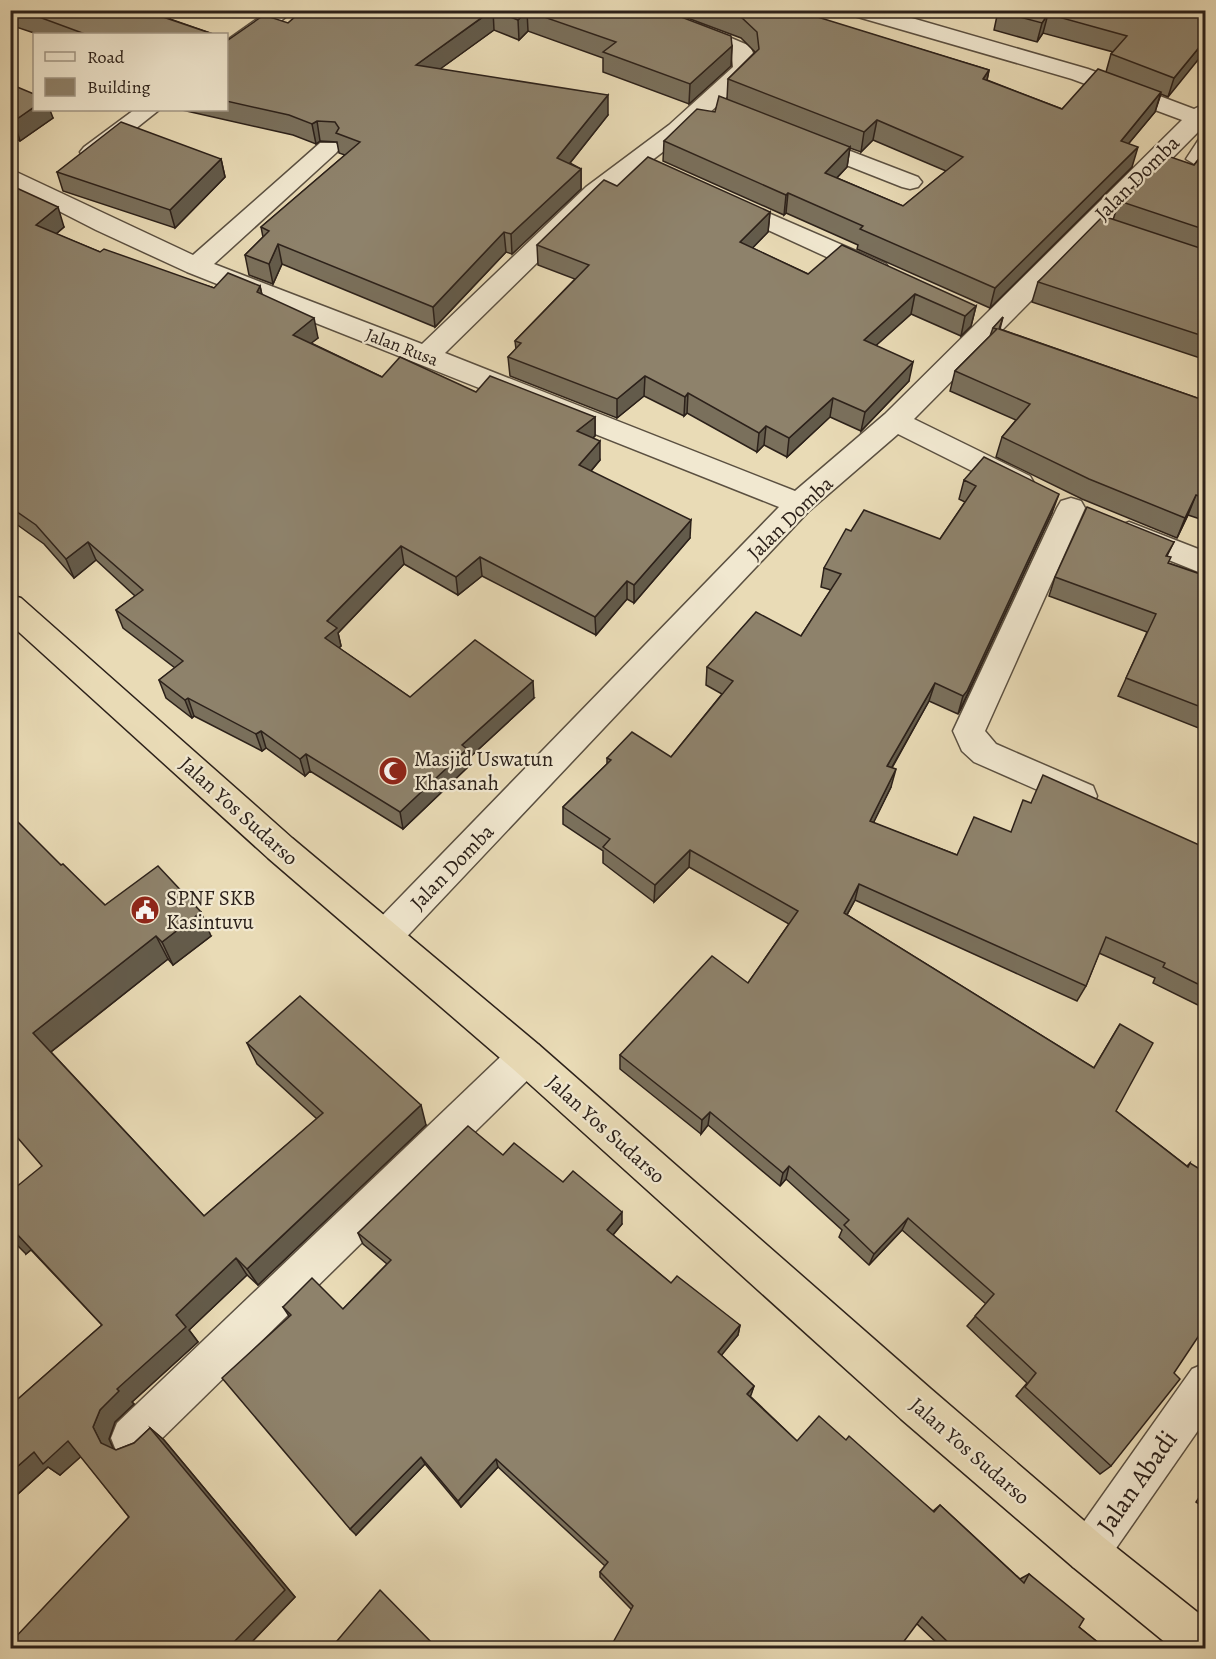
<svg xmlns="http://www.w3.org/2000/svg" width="1216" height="1659" viewBox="0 0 1216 1659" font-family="Alegreya,serif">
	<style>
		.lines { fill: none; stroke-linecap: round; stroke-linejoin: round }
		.lane-casing { stroke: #5b5041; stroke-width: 3 }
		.street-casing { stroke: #5b5041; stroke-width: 3 }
		.highway-casing { stroke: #2c211a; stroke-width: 3 }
		.lane { fill: #f1e8d0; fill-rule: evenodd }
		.street { fill: #f1e8d0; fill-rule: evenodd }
		.highway { fill: #e9dbb6; fill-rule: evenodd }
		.wall { fill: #7a705c; stroke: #2c211a; stroke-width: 1.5; fill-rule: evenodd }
		.shaded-wall { fill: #635b4b; stroke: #2c211a; stroke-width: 1.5 }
		.building { fill: #8e826b; stroke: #2c211a; stroke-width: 1.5 }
		.labels { text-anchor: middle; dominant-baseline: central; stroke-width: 4.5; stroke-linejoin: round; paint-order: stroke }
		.far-street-label { font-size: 18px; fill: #2c211a; stroke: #f1e8d0 }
		.street-label { font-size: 21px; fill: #2c211a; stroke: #f1e8d0 }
		.poi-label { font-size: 21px; fill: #2c211a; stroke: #f1e8d0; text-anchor: start }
		.near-street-label { font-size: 26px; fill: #2c211a; stroke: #f1e8d0 }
	</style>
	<rect width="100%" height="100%" fill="#e9dbb6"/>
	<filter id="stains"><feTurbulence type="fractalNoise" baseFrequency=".00333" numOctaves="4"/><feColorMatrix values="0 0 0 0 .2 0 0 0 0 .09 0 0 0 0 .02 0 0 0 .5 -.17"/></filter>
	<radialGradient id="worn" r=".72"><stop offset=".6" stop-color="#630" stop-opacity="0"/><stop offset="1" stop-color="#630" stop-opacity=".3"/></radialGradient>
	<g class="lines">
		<g class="lane-casing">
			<polygon id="lane" points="1206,135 1206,152 1202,158 1206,160 1206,171 1186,159 1201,136"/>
		</g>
		<g class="street-casing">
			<g id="street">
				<polygon points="270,10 295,10 234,56 226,58 226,41"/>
				<polygon points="849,10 884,10 1088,69 1194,109 1206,103 1206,124 914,419 1030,476 1034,483 1030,490 1020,493 1010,490 898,434 809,511 397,947 385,951 373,947 368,936 373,925 779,507 187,272 96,230 10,186 10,169 193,255 320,143 336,143 340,148 336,153 214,264 422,344 586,187 669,125 733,67 732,55 682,34 679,29 682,24 698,24 750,46 756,60 752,74 685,135 604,197 445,353 795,491 885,414 1182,120 1072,79 851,15"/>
				<polygon points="134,110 159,110 100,157 84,157 80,152 84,147"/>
				<polygon points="806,134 918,177 922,182 918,187 910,189 902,187 798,146 794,141 798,136"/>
				<polygon points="727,195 886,264 890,270 886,276 877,278 868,276 718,207 715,202 718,197"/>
				<polygon points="1071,498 1081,501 1085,508 985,731 996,744 1093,786 1097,796 1093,806 1081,809 974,762 962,751 953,731 1057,508 1061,501"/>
				<polygon points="1129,522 1206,552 1206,575 1119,540 1115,533 1119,526"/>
				<polygon points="526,1040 539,1045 544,1057 539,1069 147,1453 132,1459 117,1453 111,1438 117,1423 513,1045"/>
				<polygon points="1206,1363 1206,1419 1103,1567 1088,1574 1073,1567 1066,1552 1073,1537 1192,1369"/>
			</g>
		</g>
		<g class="highway-casing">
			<polygon id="highway" points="10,595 21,598 292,838 539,1045 931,1389 1103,1537 1206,1619 1206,1648 1172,1648 1073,1567 901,1419 513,1069 268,858 10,624"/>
		</g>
		<use href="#lane" class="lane"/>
		<use href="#street" class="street"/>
		<use href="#highway" class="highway"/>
	</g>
	<g class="wall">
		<polygon points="10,10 168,10 170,19 213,34 37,34 16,27"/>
		<polygon points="303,10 663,10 732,46 731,66 689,104 603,72 603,58 528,31 519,40 494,30 440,69 608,115 570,163 581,169 581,189 512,254 506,252 435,327 282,264 273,284 249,275 245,255 263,237 261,227 345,155 339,153 337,142 320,141 316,144 293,135 182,110 226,110 226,40 288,23"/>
		<path d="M666,10H798V12L989,70L987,80L1062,109L1106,72L1111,54L1113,52L1043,33L1037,42L994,30L998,11L1206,10L1168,97L1161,94L1155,112L1129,143L1132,167L990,308L857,249L858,245L786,213L784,215L663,161L664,141L715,112L727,99L728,79L755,52L741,38ZM873,140L946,171L903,206L837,178L847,167L850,148L861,152Z"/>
		<polygon points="10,84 53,118 20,141 10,136"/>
		<polygon points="1206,150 1206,360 1032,302 1038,282 1113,220 1119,201 1194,165"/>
		<polygon points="221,159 225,177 175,228 63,191 57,172"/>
		<polygon points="10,185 64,227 56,234 100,252 214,288 260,286 262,295 318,338 311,343 382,377 476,392 595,417 595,436 593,438 600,460 591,471 690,538 634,603 627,599 596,635 482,576 458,595 404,564 338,633 341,646 339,648 410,697 534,698 468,759 469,766 403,829 310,771 305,776 266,748 262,751 194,716 192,718 166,698 159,680 175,668 123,628 116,610 135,596 96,560 74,578 44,544 12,521 10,522"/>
		<polygon points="617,186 770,212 768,232 752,248 808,274 976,306 971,326 961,336 911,314 876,345 909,381 861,431 830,417 787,457 764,445 757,452 687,413 684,416 644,396 617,418 510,376 508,357 516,349 515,341 575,279 538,265 537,245"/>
		<polygon points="1003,317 1000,329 1206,401 1206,521 1188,515 1177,538 1082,499 996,457 1002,437 1016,420 950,391 955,371 990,336 993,328"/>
		<polygon points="964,480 1052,513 961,709 958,714 929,701 892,768 891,787 873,823 957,855 1011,832 1031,803 1206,848 1206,1009 1153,983 1155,978 1099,953 1086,986 1077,1001 855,900 847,915 1094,1068 1120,1024 1116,1111 1187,1166 1190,1163 1111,1466 1100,1474 1016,1396 1027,1383 967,1326 986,1304 902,1230 869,1265 839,1237 842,1230 786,1179 780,1186 708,1125 701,1134 620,1069 620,1055 748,983 789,924 689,867 654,902 603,863 603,851 563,824 563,807 607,764 607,758 671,757 722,694 706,685 707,667 801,636 831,590 821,587 824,568 851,531 940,539 965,502 959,499"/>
		<polygon points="1174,542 1167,556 1168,563 1206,576 1206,731 1118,696 1147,632 1049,596 1055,577"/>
		<polygon points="61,865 105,905 211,936 173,965 168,959 51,1052 204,1216 317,1119 257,1064 247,1043 426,1125 258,1285 247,1275 189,1330 198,1342 132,1402 134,1404 115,1422 109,1439 113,1448 116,1450 134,1443 150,1428 164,1440 295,1597 246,1648 10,1648 129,1517 81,1456 60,1475 48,1467 10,1501 10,1406 102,1325 31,1250 26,1254 42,1166"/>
		<polygon points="503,1155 563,1182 622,1224 613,1235 671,1283 740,1325 738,1335 721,1355 754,1386 750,1396 797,1441 846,1440 933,1511 940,1505 1020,1579 1029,1574 1079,1627 1105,1648 942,1648 917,1624 631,1609 600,1577 600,1572 605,1566 498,1467 461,1507 425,1464 356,1535 289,1316 283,1307 343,1309 387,1264 363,1244 358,1233"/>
		<polygon points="1206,1487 1206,1509 1196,1502"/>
	</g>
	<g class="shaded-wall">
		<polygon points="10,10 16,27 10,31"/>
		<polygon points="150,10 168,10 171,21 148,12"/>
		<polygon points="493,10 494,30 418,85 416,65"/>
		<polygon points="527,11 528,31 519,40 518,20"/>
		<polygon points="1048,14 1043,33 1037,42 1042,23"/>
		<polygon points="1206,39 1206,50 1168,97 1174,78"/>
		<polygon points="732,46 731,66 689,104 690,84"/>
		<polygon points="989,70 985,90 983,79"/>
		<polygon points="1161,92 1155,112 1114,161 1121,141"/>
		<polygon points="608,95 608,115 558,178 557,158"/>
		<polygon points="34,107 34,110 50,110 53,118 20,141 14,121"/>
		<polygon points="877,120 873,140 861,152 864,132"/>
		<polygon points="317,121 320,141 316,144 312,124"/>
		<polygon points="850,147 847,167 822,193 825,173"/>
		<polygon points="1138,147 1132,167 990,308 995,288"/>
		<polygon points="221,159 225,177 175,228 170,210"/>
		<polygon points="581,169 581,189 512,254 511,234"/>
		<polygon points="788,193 786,213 784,215 786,195"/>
		<polygon points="58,207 64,227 43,245 36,225"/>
		<polygon points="770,212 768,232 739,262 740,242"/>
		<polygon points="504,232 506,252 435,327 433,307"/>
		<polygon points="278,244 282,264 273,284 269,264"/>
		<polygon points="260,286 264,305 257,292"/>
		<polygon points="915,294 911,314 861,359 864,340"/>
		<polygon points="976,306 971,326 961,336 965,316"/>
		<polygon points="314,318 318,338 297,354 293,335"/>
		<polygon points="913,362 909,381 861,431 865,412"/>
		<polygon points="645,376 644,396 617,418 617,399"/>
		<polygon points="688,393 687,413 684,416 685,397"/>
		<polygon points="833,398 830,417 787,457 789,438"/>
		<polygon points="595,417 595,436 578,450 577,431"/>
		<polygon points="766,426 764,445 757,452 759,433"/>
		<polygon points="600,441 600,460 580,484 579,465"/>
		<polygon points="1059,494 1052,513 958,714 963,696"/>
		<polygon points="1196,495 1188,515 1177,538 1185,518"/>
		<polygon points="691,520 690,538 634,603 634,585"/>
		<polygon points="88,542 96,560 74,578 66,559"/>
		<polygon points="401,546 404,564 338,633 341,646 329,656 325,638 327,621"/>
		<polygon points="480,557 482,576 458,595 456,577"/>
		<polygon points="627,581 627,599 596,635 595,617"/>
		<polygon points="533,681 534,698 468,759 469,766 403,829 400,812 462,745"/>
		<polygon points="935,683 929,701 883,783 887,766"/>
		<polygon points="188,698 194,716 192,718 185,700"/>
		<polygon points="261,731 266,748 262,751 256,734"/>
		<polygon points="306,754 310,771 305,776 300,759"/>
		<polygon points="896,769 891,787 866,838 870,821"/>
		<polygon points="690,850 689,867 654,902 655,885"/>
		<polygon points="859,884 855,900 839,929 844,913"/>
		<polygon points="201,912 211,936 173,965 162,942"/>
		<polygon points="156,936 168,959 48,1054 33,1033"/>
		<polygon points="421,1105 426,1125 258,1285 247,1269"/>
		<polygon points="710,1112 708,1125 701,1134 702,1120"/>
		<polygon points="789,1166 786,1179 780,1186 783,1173"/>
		<polygon points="622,1212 622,1224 607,1242 607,1230"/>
		<polygon points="908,1218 902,1230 869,1265 874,1254"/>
		<polygon points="15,1232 32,1249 26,1254 10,1238 10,1236"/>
		<polygon points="236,1258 247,1275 189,1330 198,1342 132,1402 134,1404 115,1422 109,1439 116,1455 101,1443 93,1427 100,1410 176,1315"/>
		<polygon points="740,1325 738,1335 716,1362 718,1352"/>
		<polygon points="754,1386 751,1395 744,1403 747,1394"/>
		<polygon points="150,1428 164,1440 295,1597 246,1648 228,1648"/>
		<polygon points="68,1441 85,1453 60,1475 48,1467 10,1501 10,1473 34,1452"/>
		<polygon points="421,1457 425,1464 356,1535 350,1529"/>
		<polygon points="496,1459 498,1467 461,1507 458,1501"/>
	</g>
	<g class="building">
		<polygon points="20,10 150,10 148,12 213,34 85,34"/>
		<polygon points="303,10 492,10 416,65 608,95 557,158 581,169 511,234 504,232 433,307 278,244 269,264 245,255 269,231 261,227 360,142 336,133 339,128 335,122 317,121 312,124 289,115 226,101 226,40 228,40 264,15 288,23"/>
		<polygon points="493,10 663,10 731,36 732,46 690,84 603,52 616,42 527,11 518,20"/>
		<polygon points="722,10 795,10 989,70 983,79 1062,109 1098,69 1161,92 1121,141 1138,147 995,288 860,229 863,226 788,193 786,195 664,141 697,109 715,112 719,96 850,147 825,173 903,206 963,157 877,120 864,132 728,79 759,49 757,32 742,18"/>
		<polygon points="998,10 1206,10 1206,39 1174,78 1111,54 1127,36 1048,14 1042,23 998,11"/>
		<polygon points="10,84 34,94 34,107 14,121 10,120"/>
		<polygon points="121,122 221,159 170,210 57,172"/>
		<polygon points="1206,150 1206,230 1119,201 1165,155 1194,165"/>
		<polygon points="648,157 770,212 740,242 808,274 842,245 976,306 965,316 915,294 864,340 913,362 865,412 833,398 789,438 766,426 759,433 688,393 685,397 645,376 617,399 508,357 521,343 515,341 589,265 537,245 604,180 617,186"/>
		<polygon points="10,185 58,207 36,225 100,252 104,249 214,288 228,273 260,286 257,292 314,318 293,335 382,377 400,357 476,392 490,376 595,417 577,431 600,441 579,465 691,520 634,585 627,581 595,617 480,557 456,577 401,546 327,621 337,628 325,638 410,697 475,640 533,681 462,745 467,749 400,812 306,754 300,759 261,731 256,734 188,698 185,700 159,680 183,661 116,610 143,590 88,542 66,559 36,525 10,507"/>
		<polygon points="1103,216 1206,250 1206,337 1038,282"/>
		<polygon points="1003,317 999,329 1206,401 1206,499 1196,495 1185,518 1089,479 1002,437 1030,404 955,371 997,329 993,328"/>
		<polygon points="984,457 1059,494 967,691 963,696 935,683 887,766 896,769 870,821 957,855 974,817 1011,832 1023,800 1031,803 1043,775 1206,848 1206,988 1163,967 1165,963 1106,937 1086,986 859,884 844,913 1094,1068 1120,1024 1153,1043 1116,1111 1188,1167 1190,1163 1206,1173 1206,1325 1174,1373 1180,1379 1111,1466 1025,1387 1036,1373 975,1316 994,1294 908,1218 874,1254 844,1225 849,1220 789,1166 783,1173 710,1112 702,1120 620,1055 712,956 748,983 798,911 690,850 655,885 603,847 610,839 563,807 611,760 607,758 632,732 671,757 733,681 707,667 756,612 801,636 841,574 824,568 846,529 851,531 864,510 940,539 976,486 964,480"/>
		<polygon points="1087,507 1174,542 1166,556 1171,557 1168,563 1206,576 1206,709 1126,678 1156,614 1055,577"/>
		<polygon points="10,814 61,865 63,864 105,905 158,866 201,912 162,942 156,936 33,1033 204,1216 323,1113 247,1043 300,996 421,1105 247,1269 236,1258 176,1315 186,1327 117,1389 119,1391 100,1410 93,1427 101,1443 116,1450 134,1443 150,1428 285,1590 228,1648 10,1648 10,1643 129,1517 68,1441 43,1464 34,1452 10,1473 10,1406 102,1325 15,1232 10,1236 10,1192 42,1166 10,1129"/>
		<polygon points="468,1126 503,1155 514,1143 563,1182 573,1171 622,1212 607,1230 671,1283 677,1276 740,1325 718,1352 754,1386 747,1394 797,1441 819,1416 846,1440 849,1436 934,1512 940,1505 1024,1583 1029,1574 1084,1619 1079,1627 1105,1648 954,1648 922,1617 899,1648 610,1648 633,1606 600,1572 608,1562 496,1459 458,1501 421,1457 350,1529 222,1378 291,1315 283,1307 312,1278 343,1309 391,1260 358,1233"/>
		<polygon points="380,1590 437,1648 331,1648"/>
	</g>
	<defs>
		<g id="mosque-disc" transform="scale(1.5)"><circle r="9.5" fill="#8f2418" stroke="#f1e8d0"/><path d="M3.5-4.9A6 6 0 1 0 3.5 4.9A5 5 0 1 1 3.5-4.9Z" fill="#fff"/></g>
		<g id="civic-disc" transform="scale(1.5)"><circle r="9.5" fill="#8f2418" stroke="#f1e8d0"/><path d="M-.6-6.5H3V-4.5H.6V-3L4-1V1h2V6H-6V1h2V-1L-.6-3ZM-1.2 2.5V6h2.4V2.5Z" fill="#fff"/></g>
	</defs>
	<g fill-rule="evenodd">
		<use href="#mosque-disc" x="393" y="771"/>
		<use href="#civic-disc" x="145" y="910"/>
	</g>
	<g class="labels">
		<g class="far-street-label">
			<text transform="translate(402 347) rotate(21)">Jalan Rusa</text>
		</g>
		<g class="street-label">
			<text transform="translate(1137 178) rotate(-45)">Jalan Domba</text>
			<text transform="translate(790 518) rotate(-44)">Jalan Domba</text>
			<text transform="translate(239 811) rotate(42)">Jalan Yos Sudarso</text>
			<text transform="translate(452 867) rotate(-46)">Jalan Domba</text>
			<text transform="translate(606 1129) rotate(42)">Jalan Yos Sudarso</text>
			<text transform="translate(970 1451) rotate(41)">Jalan Yos Sudarso</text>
		</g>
		<g class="poi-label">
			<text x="414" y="759">Masjid Uswatun<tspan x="414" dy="24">Khasanah</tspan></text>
			<text x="166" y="898">SPNF SKB<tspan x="166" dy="24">Kasintuvu</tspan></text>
		</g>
		<g class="near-street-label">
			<text transform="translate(1137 1482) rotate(-55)">Jalan Abadi</text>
		</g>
	</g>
	<rect width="1216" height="1659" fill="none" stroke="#e9dbb6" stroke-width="36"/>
	<rect x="12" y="12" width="1192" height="1635" fill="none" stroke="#2c211a" stroke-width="3"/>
	<rect x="18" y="18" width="1180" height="1623" fill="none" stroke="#2c211a" stroke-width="1.5"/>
	<rect x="33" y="33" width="195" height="78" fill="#f1e8d0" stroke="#a29887" stroke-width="1.5"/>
	<rect x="45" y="52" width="30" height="9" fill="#f1e8d0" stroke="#a29887" stroke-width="1.5"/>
	<text x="87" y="63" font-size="18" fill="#2c211a">Road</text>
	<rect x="45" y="78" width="30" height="18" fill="#8e826b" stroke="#a29887" stroke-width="1.5"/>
	<text x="87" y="93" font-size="18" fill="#2c211a">Building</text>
	<rect width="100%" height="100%" filter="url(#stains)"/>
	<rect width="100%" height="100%" fill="url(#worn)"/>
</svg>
